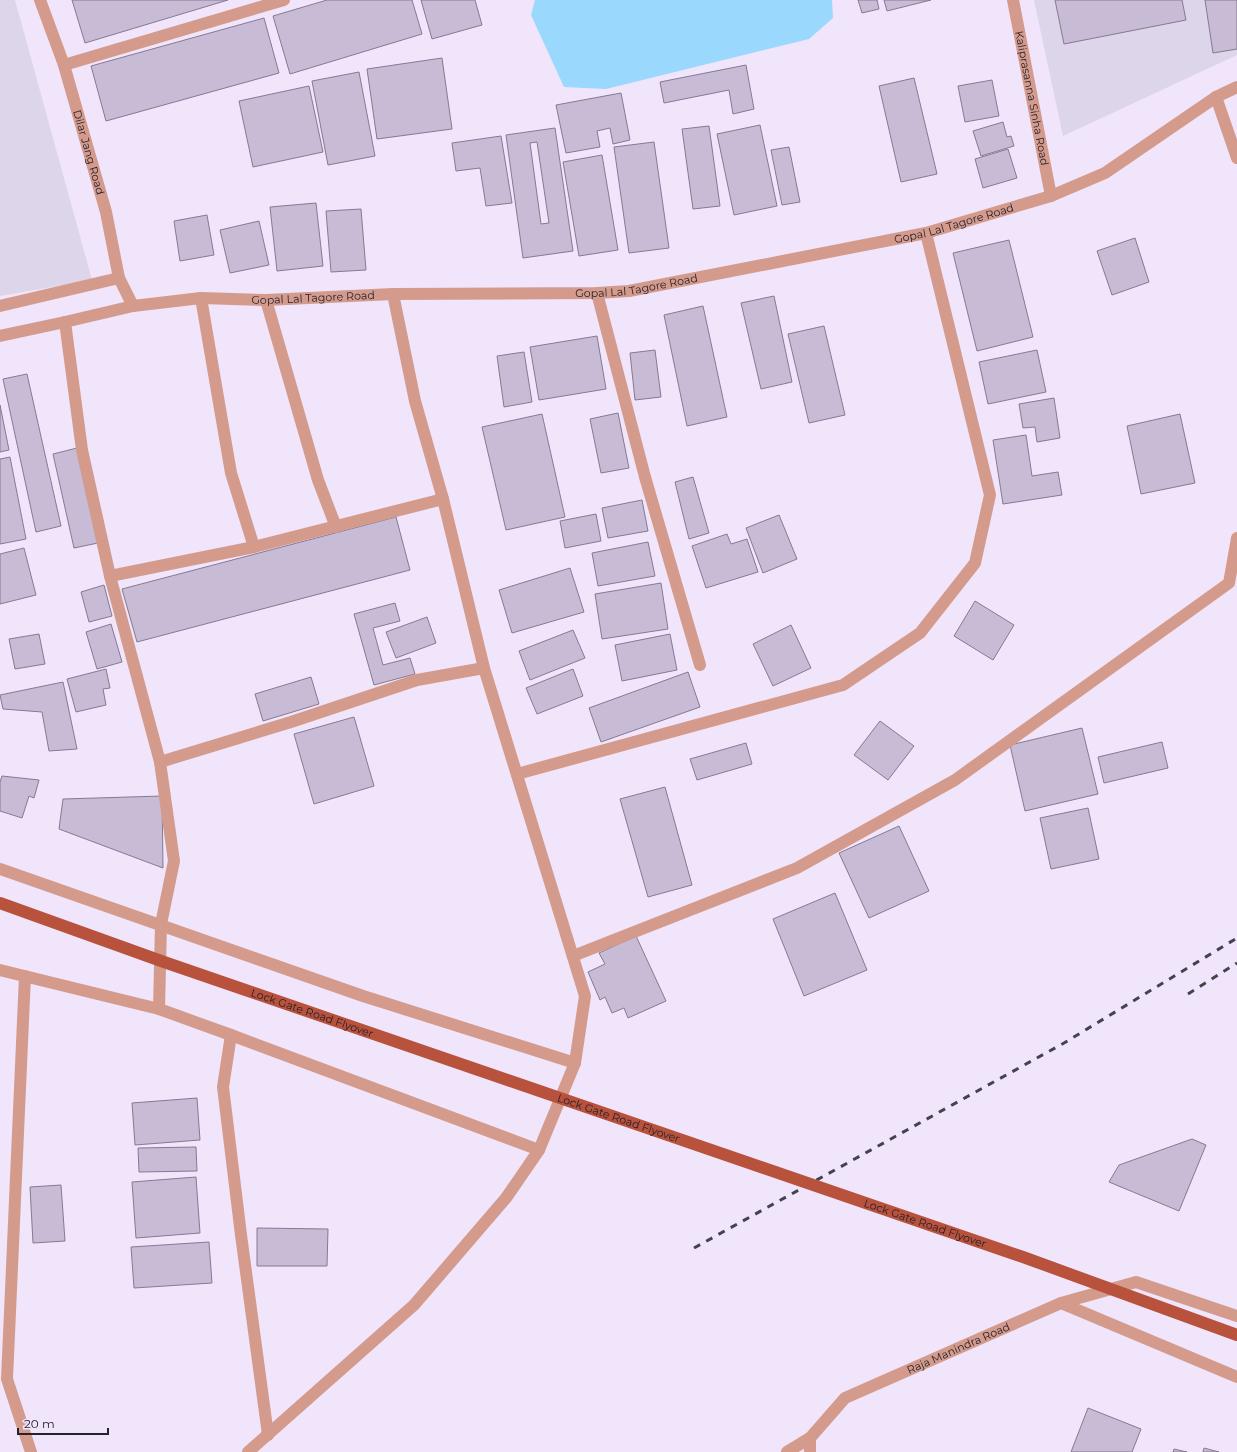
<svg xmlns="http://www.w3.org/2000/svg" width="1237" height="1452" viewBox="0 0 1237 1452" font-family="Montserrat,sans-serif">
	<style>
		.industrial { fill: #ddd5e9 }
		.water { fill: #9ad8fd }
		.building { fill: #c7bbd5; stroke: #867a93; fill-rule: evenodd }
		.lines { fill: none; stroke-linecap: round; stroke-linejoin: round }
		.service { stroke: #d49b8d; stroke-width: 12 }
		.minor { stroke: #d49b8d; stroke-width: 12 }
		.tertiary { stroke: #d49b8d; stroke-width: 12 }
		.rail { stroke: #47414c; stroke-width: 3; stroke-dasharray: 7 7; stroke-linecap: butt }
		.primary-bridge { stroke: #b8523c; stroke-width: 12 }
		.labels { text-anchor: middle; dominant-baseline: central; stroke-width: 3; stroke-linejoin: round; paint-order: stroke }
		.street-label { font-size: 11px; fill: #26212b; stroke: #f0e5fb }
	</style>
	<rect width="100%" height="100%" fill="#f0e5fb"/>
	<g class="industrial">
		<polygon points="0,0 15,0 92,280 0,296"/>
		<polygon points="1034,0 1237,0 1237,55 1063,136"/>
	</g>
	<polygon class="water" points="535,0 832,0 833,18 809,39 606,89 564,87 531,15"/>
	<g class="building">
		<polygon points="72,0 228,0 85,43"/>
		<polygon points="327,0 412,0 422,34 290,74 273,16"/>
		<polygon points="421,0 475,0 482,25 432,39"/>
		<polygon points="858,0 877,0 879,9 862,13"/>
		<polygon points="884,0 931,0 887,11"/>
		<polygon points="1055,0 1182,0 1186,20 1064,44"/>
		<polygon points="1205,0 1237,0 1237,49 1213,53"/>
		<polygon points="264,18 279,73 106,121 91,66"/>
		<polygon points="442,58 452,129 377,139 367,69"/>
		<polygon points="746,65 754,109 733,114 729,90 664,103 660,82"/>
		<polygon points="359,72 375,156 328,165 312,81"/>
		<polygon points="914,78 937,174 901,182 879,86"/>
		<polygon points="992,80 999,116 965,122 958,86"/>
		<polygon points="309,86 323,152 253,167 239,101"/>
		<polygon points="621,93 630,140 613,144 610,128 597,131 600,147 566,153 556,105"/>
		<polygon points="1003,122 1007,137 1011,136 1014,146 981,156 973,131"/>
		<polygon points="760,125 777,206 734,215 717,134"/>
		<polygon points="709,126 720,206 693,209 682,129"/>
		<path d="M555,128L573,251L523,258L506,135ZM537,142L549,223L541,224L530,143Z"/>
		<polygon points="501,136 512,203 486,206 480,168 456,171 452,143"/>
		<polygon points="654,142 669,248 629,253 614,147"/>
		<polygon points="789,147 800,202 782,205 771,150"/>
		<polygon points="1008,149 1017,178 983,188 975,159"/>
		<polygon points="602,155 618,250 579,256 563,162"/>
		<polygon points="316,203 323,266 277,271 270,207"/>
		<polygon points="361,209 366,270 331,272 326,211"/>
		<polygon points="207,215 214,255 180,261 174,221"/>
		<polygon points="259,221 269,265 230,273 220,230"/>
		<polygon points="1135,238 1149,282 1112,295 1097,251"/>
		<polygon points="1009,240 1033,337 977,351 953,253"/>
		<polygon points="774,296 792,382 761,389 741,303"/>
		<polygon points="703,306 727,417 687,426 664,315"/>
		<polygon points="824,326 845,415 809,423 788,334"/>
		<polygon points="597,336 606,389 539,400 530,347"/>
		<polygon points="655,350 661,397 635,400 630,353"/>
		<polygon points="1037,350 1046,392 988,404 979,362"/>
		<polygon points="524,352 532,402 504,407 497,356"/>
		<polygon points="27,374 61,526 36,532 3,379"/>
		<polygon points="1054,398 1060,438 1037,442 1035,427 1023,428 1019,404"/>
		<polygon points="0,405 9,450 0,452"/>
		<polygon points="618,413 629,468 601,473 590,419"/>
		<polygon points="542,414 565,517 506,530 482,427"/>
		<polygon points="1180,414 1195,483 1141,494 1127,426"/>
		<polygon points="1026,435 1032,476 1058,472 1062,495 1003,504 993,440"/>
		<polygon points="77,448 98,543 74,548 53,454"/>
		<polygon points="10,457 26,539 0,544 0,459"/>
		<polygon points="693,477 709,533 689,539 675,482"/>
		<polygon points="642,500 648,531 608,538 602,508"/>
		<polygon points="596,514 601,541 565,548 560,521"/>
		<polygon points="779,515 797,559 763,573 746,528"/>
		<polygon points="396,517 410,570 137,642 122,589"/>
		<polygon points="727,534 731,544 747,539 758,572 706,588 692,546"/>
		<polygon points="648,542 655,576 598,586 592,553"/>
		<polygon points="24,548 36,595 0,604 0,554"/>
		<polygon points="570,568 584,612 512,633 499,590"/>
		<polygon points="661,583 668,629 602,639 595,594"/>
		<polygon points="104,585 112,616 89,622 81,592"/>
		<polygon points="975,601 1014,625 993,660 954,636"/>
		<polygon points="395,603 400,621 373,628 383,665 410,658 415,674 374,685 354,614"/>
		<polygon points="427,617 436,643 396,658 386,632"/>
		<polygon points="111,624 122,662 97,669 86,632"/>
		<polygon points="791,625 811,668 773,686 753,644"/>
		<polygon points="573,630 585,658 530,680 519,651"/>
		<polygon points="39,634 45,664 15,669 9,639"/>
		<polygon points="670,634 677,670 622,681 615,645"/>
		<polygon points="106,669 110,688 103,689 106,705 76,712 67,679"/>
		<polygon points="573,669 583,696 537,714 526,688"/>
		<polygon points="688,672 700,707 601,742 589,708"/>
		<polygon points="311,677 319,704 263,721 255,694"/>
		<polygon points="63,682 77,749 49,751 42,712 3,709 0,695"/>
		<polygon points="354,717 374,786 314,804 294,734"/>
		<polygon points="880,721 914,746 888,780 854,755"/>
		<polygon points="1082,728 1098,794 1025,811 1010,745"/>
		<polygon points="1162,742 1168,768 1104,783 1098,757"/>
		<polygon points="746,743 752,764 697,780 690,759"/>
		<polygon points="2,776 39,780 34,798 29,796 22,818 0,811 0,782"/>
		<polygon points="665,787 692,885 648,897 620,799"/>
		<polygon points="162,796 163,868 59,829 63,799"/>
		<polygon points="1088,808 1099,859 1051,869 1040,818"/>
		<polygon points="899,826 929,891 869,918 839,853"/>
		<polygon points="835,893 867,970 804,996 773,919"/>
		<polygon points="636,936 666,1001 628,1018 624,1008 612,1013 605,997 600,1000 588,972 605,964 599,953"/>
		<polygon points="197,1098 200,1140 135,1145 132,1103"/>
		<polygon points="1192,1139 1206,1145 1179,1211 1109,1182 1119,1165"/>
		<polygon points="196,1147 197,1171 139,1172 138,1148"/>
		<polygon points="196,1177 200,1233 136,1238 132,1182"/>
		<polygon points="61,1185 65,1241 33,1243 30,1187"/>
		<polygon points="257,1228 328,1229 327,1266 257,1266"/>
		<polygon points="209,1242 212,1283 134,1288 131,1247"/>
		<polygon points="1088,1408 1141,1429 1132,1452 1071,1452"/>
		<polygon points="1204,1448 1219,1452 1203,1452"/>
		<polygon points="1174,1449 1187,1452 1173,1452"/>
	</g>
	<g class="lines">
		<g class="service">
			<polyline points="64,65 284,0"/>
			<polyline points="1216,97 1237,158"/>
			<polyline points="201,298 231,473 254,547"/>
			<polyline points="266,300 318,480 336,527"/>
			<polyline points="65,322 82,450 110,576 160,762 174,861 161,924 159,1009"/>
			<polyline points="110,576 254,547 443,499"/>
			<polyline points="160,762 291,722 417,680 484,668"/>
			<polyline points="573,956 797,868 955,780 1229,583 1237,538"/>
		</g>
		<g class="minor">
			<path id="s1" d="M40,0L64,65L106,212L119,278L133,306"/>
			<path id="s2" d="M1013,0L1051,196"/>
			<polyline points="597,293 645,477 700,665"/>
			<polyline points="0,306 119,278"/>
			<polyline points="517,774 843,685 920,633 975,563 990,495 926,233"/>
			<polyline points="25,976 7,1379 31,1452"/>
			<polyline points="231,1035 223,1087 241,1235 268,1435"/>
			<polyline points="787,1452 810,1438"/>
		</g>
		<g class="tertiary">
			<path id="s3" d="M0,336L65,322L133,306L201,298L266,300L393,294L597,293L629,291L926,233L1051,196L1105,173L1216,97L1237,87"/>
			<polyline points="0,869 363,996 575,1063"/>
			<polyline points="0,970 159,1009 231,1035 539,1150"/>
			<polyline points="1061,1303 1237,1377"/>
			<polyline points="248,1452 414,1305 506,1198 539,1150 575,1063 585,996 484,668 443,499 415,401 393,294"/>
			<path id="s4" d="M810,1452V1438L845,1398L1061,1303L1136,1282L1237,1316"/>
		</g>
		<g class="rail">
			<polyline points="1188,994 1237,963"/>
			<polyline points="694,1248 1064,1043 1237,938"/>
		</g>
		<path class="primary-bridge" id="s5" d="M0,903L164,962L1023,1257L1237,1335"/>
	</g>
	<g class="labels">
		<g class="street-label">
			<text stroke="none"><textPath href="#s2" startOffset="100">Kaliprasanna Sinha Road</textPath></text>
			<text stroke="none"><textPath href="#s1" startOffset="160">Dilar Jang Road</textPath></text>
			<text stroke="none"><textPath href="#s3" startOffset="965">Gopal Lal Tagore Road</textPath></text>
			<text stroke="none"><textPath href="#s3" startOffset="641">Gopal Lal Tagore Road</textPath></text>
			<text stroke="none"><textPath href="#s3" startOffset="317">Gopal Lal Tagore Road</textPath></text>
			<text stroke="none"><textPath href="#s5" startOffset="331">Lock Gate Road Flyover</textPath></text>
			<text stroke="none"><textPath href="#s5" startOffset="655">Lock Gate Road Flyover</textPath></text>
			<text stroke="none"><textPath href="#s5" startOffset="979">Lock Gate Road Flyover</textPath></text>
			<text stroke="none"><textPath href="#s4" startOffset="191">Raja Manindra Road</textPath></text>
		</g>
	</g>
	<path d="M18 1428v6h90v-6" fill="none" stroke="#26212b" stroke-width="2"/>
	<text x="24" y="1428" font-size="12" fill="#26212b" stroke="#f0e5fb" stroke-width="3" paint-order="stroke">20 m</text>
</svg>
